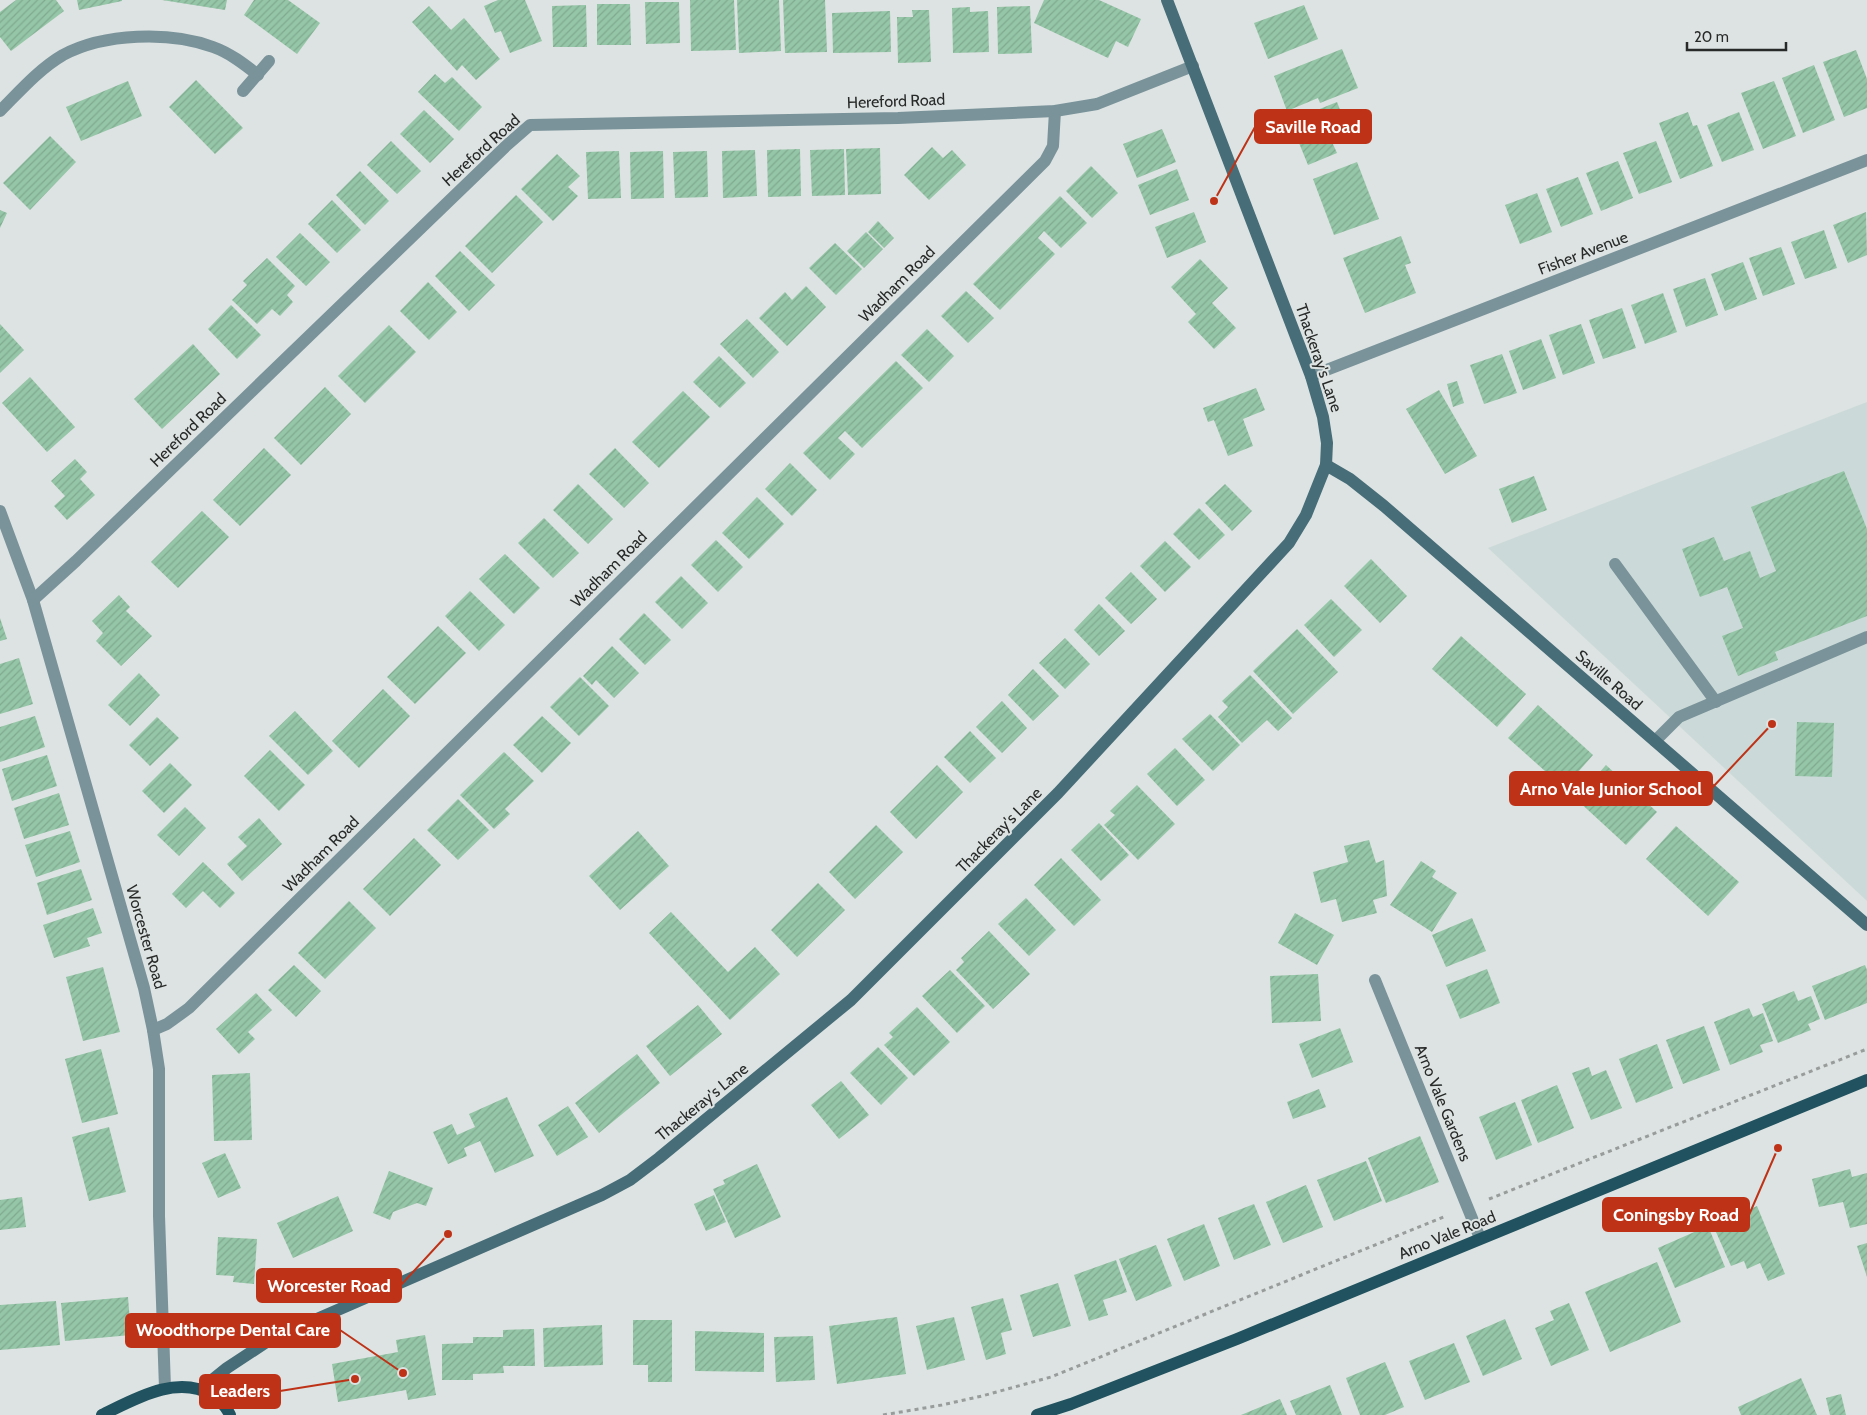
<svg xmlns="http://www.w3.org/2000/svg" width="1867" height="1415" viewBox="0 0 1867 1415" font-family="Cabin,sans-serif">
	<style>
		.built { fill: #cbdad8 }
		.building { fill: url(#building-hatch) }
		.lines { fill: none; stroke-linecap: round; stroke-linejoin: round }
		.path { stroke: #989d9c; stroke-width: 3; stroke-dasharray: 4 4; stroke-linecap: butt }
		.lane { stroke: #7a939a; stroke-width: 12 }
		.street { stroke: #7a939a; stroke-width: 12 }
		.secondary { stroke: #476d78; stroke-width: 12 }
		.primary { stroke: #20525f; stroke-width: 12 }
		.labels { text-anchor: middle; dominant-baseline: central; stroke-width: 4; stroke-linejoin: round; paint-order: stroke }
		.street-label { font-size: 16px; fill: #272a29; stroke: #dde3e2 }
		.leader { fill: none; stroke: #be3318; stroke-width: 2 }
		.callout-dot { fill: #be3318; stroke: #dde3e2; stroke-width: 2 }
		.callout { fill: #be3318; stroke: #be3318; stroke-width: 2 }
		.callout-label { font-size: 18px; text-anchor: middle; font-weight: bold; fill: #fff }
	</style>
	<defs>
		<pattern id="building-hatch" width="6" height="6" patternUnits="userSpaceOnUse" patternTransform="scale(1.25)"><rect width="6" height="6" fill="#95c6a7"/><path d="M-1 1l2-2M0 6l6-6M5 7l2-2" fill="none" stroke="#80aa90"/></pattern>
	</defs>
	<rect width="100%" height="100%" fill="#dde3e2"/>
	<polygon class="built" points="1867,402 1867,901 1488,548"/>
	<g class="building">
		<polygon points="16,0 56,0 64,11 11,51 0,37 0,12"/>
		<polygon points="77,0 122,0 122,1 79,10"/>
		<polygon points="162,0 227,0 225,10"/>
		<polygon points="254,0 288,0 320,23 297,54 244,15"/>
		<polygon points="498,0 525,0 542,41 510,53 501,31 495,33 484,6"/>
		<polygon points="690,0 734,0 736,50 691,51"/>
		<polygon points="737,0 779,0 781,51 739,53"/>
		<polygon points="783,0 825,0 827,52 785,53"/>
		<polygon points="1044,0 1099,0 1141,19 1128,47 1116,41 1108,58 1034,23"/>
		<polygon points="645,2 679,2 680,43 646,44"/>
		<polygon points="597,4 630,4 631,45 597,45"/>
		<polygon points="586,5 587,47 553,47 552,6"/>
		<polygon points="1304,5 1318,39 1268,59 1254,23"/>
		<polygon points="429,6 451,30 464,18 500,59 476,80 462,65 457,71 412,22"/>
		<polygon points="1030,6 1032,53 998,54 997,7"/>
		<polygon points="970,7 970,12 988,11 989,52 953,53 952,8"/>
		<polygon points="912,10 929,10 931,62 898,63 897,17 913,17"/>
		<polygon points="890,11 891,52 833,53 832,13"/>
		<polygon points="1342,49 1358,88 1320,103 1318,98 1287,111 1274,76"/>
		<polygon points="1856,50 1867,79 1867,108 1844,117 1823,62"/>
		<polygon points="1814,65 1835,120 1803,133 1782,78"/>
		<polygon points="435,74 445,83 452,77 482,107 459,131 418,92"/>
		<polygon points="196,80 243,128 215,154 169,107"/>
		<polygon points="128,81 142,116 81,141 66,107"/>
		<polygon points="1774,81 1796,136 1763,149 1741,93"/>
		<polygon points="1337,102 1350,135 1332,142 1337,153 1308,165 1290,121"/>
		<polygon points="424,110 454,139 430,163 400,134"/>
		<polygon points="1688,112 1693,126 1697,125 1713,166 1680,179 1659,123"/>
		<polygon points="1739,112 1754,150 1722,162 1707,125"/>
		<polygon points="1162,129 1176,162 1137,178 1123,144"/>
		<polygon points="50,136 76,162 30,210 3,183"/>
		<polygon points="391,141 421,171 397,194 367,165"/>
		<polygon points="1656,141 1672,182 1639,194 1623,153"/>
		<polygon points="932,147 943,158 952,150 966,165 929,200 904,175"/>
		<polygon points="880,148 881,194 848,195 846,149"/>
		<polygon points="800,149 801,196 768,197 767,150"/>
		<polygon points="844,149 845,195 812,196 810,150"/>
		<polygon points="755,150 757,196 723,198 722,151"/>
		<polygon points="619,151 621,198 588,199 586,152"/>
		<polygon points="663,151 664,198 631,199 630,152"/>
		<polygon points="707,151 708,197 675,198 673,152"/>
		<polygon points="557,154 580,176 568,187 578,196 553,221 521,189"/>
		<polygon points="1618,161 1633,198 1601,211 1586,173"/>
		<polygon points="1357,162 1379,219 1334,235 1313,179"/>
		<polygon points="1091,166 1118,193 1092,218 1066,191"/>
		<polygon points="1177,169 1189,200 1150,215 1138,185"/>
		<polygon points="360,171 389,201 365,225 336,195"/>
		<polygon points="1578,177 1593,214 1561,227 1546,189"/>
		<polygon points="1537,193 1552,232 1520,244 1505,205"/>
		<polygon points="516,195 543,222 492,273 465,246"/>
		<polygon points="1060,196 1087,223 1061,248 1044,231 1038,238 1055,254 1000,310 973,284"/>
		<polygon points="332,200 361,230 337,253 308,224"/>
		<polygon points="0,210 7,213 0,228"/>
		<polygon points="1194,212 1206,242 1167,258 1155,227"/>
		<polygon points="1866,212 1867,255 1848,263 1833,225"/>
		<polygon points="878,221 894,238 884,248 868,232"/>
		<polygon points="1824,230 1837,268 1805,279 1791,242"/>
		<polygon points="866,232 883,249 864,268 847,251"/>
		<polygon points="300,233 330,262 306,286 276,257"/>
		<polygon points="1401,236 1411,263 1405,265 1416,293 1365,313 1343,258"/>
		<polygon points="835,243 862,269 836,295 809,268"/>
		<polygon points="1781,247 1795,284 1763,296 1749,258"/>
		<polygon points="460,251 495,285 469,311 435,276"/>
		<polygon points="267,258 295,286 287,295 293,302 280,316 272,309 257,324 232,300 247,285 243,281"/>
		<polygon points="1200,259 1228,288 1212,303 1236,328 1214,349 1188,322 1196,314 1171,287"/>
		<polygon points="1743,262 1757,299 1725,311 1711,274"/>
		<polygon points="1705,278 1718,315 1686,327 1673,289"/>
		<polygon points="428,282 457,312 429,340 400,311"/>
		<polygon points="806,286 826,307 787,346 759,318 785,292 792,300"/>
		<polygon points="966,291 994,318 968,343 941,316"/>
		<polygon points="1663,293 1677,332 1645,344 1631,305"/>
		<polygon points="231,305 261,335 237,359 208,329"/>
		<polygon points="1622,308 1636,348 1603,359 1589,320"/>
		<polygon points="747,319 779,352 753,378 720,344"/>
		<polygon points="0,324 24,350 0,373"/>
		<polygon points="1581,324 1595,363 1563,375 1549,335"/>
		<polygon points="389,325 416,352 365,403 338,376"/>
		<polygon points="927,329 954,356 929,382 901,355"/>
		<polygon points="1541,339 1556,378 1523,390 1509,351"/>
		<polygon points="193,344 220,374 162,429 134,399"/>
		<polygon points="1502,354 1517,393 1484,404 1470,365"/>
		<polygon points="719,356 746,383 720,408 693,382"/>
		<polygon points="896,361 923,388 862,448 845,431 838,438 855,454 830,480 803,453"/>
		<polygon points="30,377 75,427 47,452 2,403"/>
		<polygon points="1457,381 1464,403 1453,407 1447,384"/>
		<polygon points="325,387 351,414 301,465 274,438"/>
		<polygon points="1256,388 1265,410 1243,419 1253,446 1228,456 1214,420 1208,422 1203,408"/>
		<polygon points="1439,390 1477,456 1445,474 1406,409"/>
		<polygon points="683,391 710,417 659,468 632,442"/>
		<polygon points="264,448 291,475 240,526 213,500"/>
		<polygon points="615,448 649,483 624,508 589,474"/>
		<polygon points="75,459 87,472 80,479 95,495 67,520 54,506 65,496 51,481"/>
		<polygon points="790,463 817,490 792,516 765,489"/>
		<polygon points="1844,471 1867,529 1867,616 1775,652 1778,660 1738,676 1722,636 1743,628 1727,587 1700,597 1682,549 1714,537 1724,561 1750,551 1760,578 1776,571 1751,507"/>
		<polygon points="1534,476 1547,510 1512,523 1499,489"/>
		<polygon points="578,484 613,519 588,544 553,510"/>
		<polygon points="1225,484 1252,511 1232,531 1205,503"/>
		<polygon points="757,497 784,524 749,559 722,533"/>
		<polygon points="1199,508 1225,535 1199,560 1173,534"/>
		<polygon points="202,511 229,537 178,588 151,562"/>
		<polygon points="544,518 579,553 553,578 518,543"/>
		<polygon points="716,540 743,567 718,592 691,565"/>
		<polygon points="1165,541 1191,567 1165,592 1140,566"/>
		<polygon points="505,554 540,588 514,614 479,579"/>
		<polygon points="1371,559 1407,596 1380,623 1344,586"/>
		<polygon points="1131,572 1157,599 1131,624 1105,598"/>
		<polygon points="681,576 708,603 682,629 655,602"/>
		<polygon points="470,591 505,625 479,651 445,616"/>
		<polygon points="119,595 130,607 126,611 152,636 121,666 96,641 103,633 92,621"/>
		<polygon points="1331,599 1362,630 1334,657 1304,625"/>
		<polygon points="1099,604 1125,631 1099,656 1074,630"/>
		<polygon points="644,613 671,640 645,665 619,639"/>
		<polygon points="0,618 7,639 0,641"/>
		<polygon points="438,626 466,653 415,704 387,677"/>
		<polygon points="1297,629 1338,672 1293,714 1253,671"/>
		<polygon points="1461,636 1526,694 1497,727 1432,669"/>
		<polygon points="1065,638 1090,664 1065,689 1039,663"/>
		<polygon points="612,646 639,673 614,698 596,680 592,685 583,676"/>
		<polygon points="19,658 33,704 0,714 0,664"/>
		<polygon points="1033,669 1059,696 1033,721 1008,695"/>
		<polygon points="139,673 160,695 130,726 108,705"/>
		<polygon points="1250,675 1292,718 1278,731 1267,720 1242,743 1218,717 1228,707 1222,701"/>
		<polygon points="580,677 609,706 579,736 550,707"/>
		<polygon points="383,689 410,716 359,768 332,741"/>
		<polygon points="1002,701 1027,728 1002,753 976,727"/>
		<polygon points="1538,705 1593,755 1564,788 1508,738"/>
		<polygon points="295,711 333,751 308,775 269,736"/>
		<polygon points="1210,714 1240,745 1213,771 1182,739"/>
		<polygon points="35,716 45,747 0,762 0,727"/>
		<polygon points="542,716 571,743 542,773 513,745"/>
		<polygon points="157,717 179,738 150,766 129,745"/>
		<polygon points="1797,722 1834,723 1832,777 1795,776"/>
		<polygon points="970,731 996,758 970,783 944,757"/>
		<polygon points="1175,748 1205,780 1177,806 1147,774"/>
		<polygon points="270,750 305,785 279,811 244,776"/>
		<polygon points="504,752 534,781 505,809 510,814 494,829 460,795"/>
		<polygon points="47,755 57,786 12,801 2,769"/>
		<polygon points="170,763 192,785 164,813 142,791"/>
		<polygon points="937,765 963,792 916,839 890,812"/>
		<polygon points="1606,765 1657,812 1626,845 1576,799"/>
		<polygon points="1137,785 1175,824 1138,860 1104,825 1115,815 1110,811"/>
		<polygon points="59,793 69,825 24,839 14,808"/>
		<polygon points="458,799 489,830 458,860 427,830"/>
		<polygon points="185,807 206,828 179,856 157,835"/>
		<polygon points="259,818 282,844 242,881 227,864 247,846 238,837"/>
		<polygon points="1099,823 1129,855 1101,881 1071,850"/>
		<polygon points="876,825 903,852 855,899 829,872"/>
		<polygon points="1676,826 1739,882 1708,916 1646,859"/>
		<polygon points="70,831 80,862 36,877 25,845"/>
		<polygon points="638,831 669,866 620,910 589,876"/>
		<polygon points="414,838 441,865 390,916 363,889"/>
		<polygon points="1369,840 1376,863 1384,860 1387,896 1373,900 1377,913 1342,922 1336,899 1321,903 1313,872 1348,862 1344,846"/>
		<polygon points="1061,858 1101,900 1074,926 1034,885"/>
		<polygon points="1421,861 1436,871 1432,877 1457,893 1432,932 1390,905"/>
		<polygon points="203,862 235,893 220,908 203,891 186,908 172,894"/>
		<polygon points="81,869 92,900 47,915 37,883"/>
		<polygon points="818,883 845,910 797,957 771,930"/>
		<polygon points="1026,898 1056,930 1029,956 998,924"/>
		<polygon points="349,901 376,928 325,979 298,953"/>
		<polygon points="93,908 102,933 87,938 90,946 54,958 43,925"/>
		<polygon points="671,912 728,972 755,947 780,974 730,1020 649,933"/>
		<polygon points="1295,913 1334,935 1317,965 1278,943"/>
		<polygon points="1472,918 1486,951 1446,967 1432,935"/>
		<polygon points="989,931 1030,974 993,1009 956,970 964,962 961,958"/>
		<polygon points="294,965 321,991 296,1017 268,990"/>
		<polygon points="1865,965 1867,970 1867,1003 1825,1020 1812,986"/>
		<polygon points="103,967 120,1032 83,1041 66,977"/>
		<polygon points="1487,969 1500,1003 1460,1019 1446,985"/>
		<polygon points="950,970 985,1006 957,1033 922,996"/>
		<polygon points="1318,974 1321,1021 1272,1023 1270,976"/>
		<polygon points="1794,991 1798,1001 1811,996 1820,1019 1808,1024 1811,1030 1778,1043 1762,1004"/>
		<polygon points="256,993 272,1010 248,1032 255,1039 239,1054 216,1029"/>
		<polygon points="698,1005 722,1034 670,1076 646,1046"/>
		<polygon points="917,1007 950,1042 914,1076 884,1045 893,1037 889,1033"/>
		<polygon points="1749,1008 1753,1017 1763,1013 1773,1041 1760,1045 1763,1052 1730,1065 1714,1022"/>
		<polygon points="1704,1026 1720,1070 1683,1084 1666,1040"/>
		<polygon points="1340,1028 1353,1062 1312,1078 1299,1044"/>
		<polygon points="1657,1044 1673,1088 1636,1103 1619,1059"/>
		<polygon points="878,1047 908,1078 881,1105 850,1073"/>
		<polygon points="101,1049 118,1114 82,1123 65,1059"/>
		<polygon points="637,1054 660,1083 599,1133 575,1103"/>
		<polygon points="1589,1067 1592,1076 1606,1070 1622,1108 1591,1120 1572,1073"/>
		<polygon points="250,1073 252,1140 214,1141 212,1075"/>
		<polygon points="841,1081 869,1115 839,1139 811,1105"/>
		<polygon points="1557,1085 1574,1128 1538,1143 1521,1100"/>
		<polygon points="1319,1089 1326,1107 1293,1119 1287,1102"/>
		<polygon points="507,1097 534,1156 495,1173 480,1141 464,1148 467,1156 448,1164 433,1132 452,1124 457,1135 475,1127 469,1114"/>
		<polygon points="1515,1102 1532,1145 1496,1160 1479,1117"/>
		<polygon points="568,1106 588,1137 557,1156 538,1125"/>
		<polygon points="109,1127 126,1192 89,1201 72,1137"/>
		<polygon points="1420,1136 1439,1182 1386,1203 1368,1158"/>
		<polygon points="225,1153 241,1188 218,1198 202,1163"/>
		<polygon points="1366,1161 1382,1201 1334,1221 1317,1180"/>
		<polygon points="757,1164 781,1217 735,1238 713,1189 725,1184 723,1180"/>
		<polygon points="1850,1169 1852,1177 1867,1173 1867,1224 1850,1228 1843,1202 1819,1207 1812,1179"/>
		<polygon points="389,1171 433,1188 426,1206 417,1203 393,1212 390,1220 373,1213"/>
		<polygon points="1306,1185 1323,1227 1283,1243 1266,1202"/>
		<polygon points="714,1195 726,1222 706,1231 694,1204"/>
		<polygon points="338,1196 353,1231 293,1258 277,1223"/>
		<polygon points="22,1197 26,1227 0,1230 0,1200"/>
		<polygon points="1254,1204 1271,1245 1234,1260 1218,1218"/>
		<polygon points="1757,1206 1785,1274 1768,1281 1760,1263 1747,1269 1744,1261 1731,1266 1716,1232 1730,1227 1726,1220"/>
		<polygon points="1204,1224 1220,1266 1184,1281 1167,1239"/>
		<polygon points="1708,1226 1725,1267 1675,1288 1658,1248"/>
		<polygon points="218,1237 257,1239 254,1284 233,1282 234,1276 216,1275"/>
		<polygon points="1867,1243 1867,1277 1857,1246"/>
		<polygon points="1156,1245 1172,1286 1136,1301 1119,1259"/>
		<polygon points="1116,1260 1127,1292 1103,1300 1108,1315 1089,1321 1074,1275"/>
		<polygon points="1657,1262 1681,1322 1610,1352 1585,1292"/>
		<polygon points="1058,1283 1071,1326 1033,1337 1020,1295"/>
		<polygon points="128,1297 131,1335 65,1341 61,1303"/>
		<polygon points="1003,1298 1012,1330 1001,1333 1006,1354 986,1360 971,1307"/>
		<polygon points="56,1301 60,1345 0,1350 0,1305"/>
		<polygon points="1569,1303 1589,1350 1551,1366 1535,1328 1554,1320 1550,1311"/>
		<polygon points="897,1317 906,1374 837,1384 829,1326"/>
		<polygon points="954,1317 965,1360 927,1370 916,1326"/>
		<polygon points="1505,1319 1522,1359 1483,1376 1466,1336"/>
		<polygon points="633,1320 672,1320 672,1382 648,1382 648,1365 633,1365"/>
		<polygon points="602,1325 603,1365 544,1367 543,1328"/>
		<polygon points="534,1329 535,1366 503,1366 504,1373 473,1374 473,1380 442,1380 442,1344 473,1343 473,1337 503,1337 503,1330"/>
		<polygon points="695,1331 764,1333 764,1372 695,1371"/>
		<polygon points="425,1335 436,1395 408,1400 406,1390 338,1402 332,1364 398,1352 396,1340"/>
		<polygon points="813,1336 815,1380 776,1382 774,1337"/>
		<polygon points="1454,1343 1470,1382 1425,1400 1409,1361"/>
		<polygon points="1385,1362 1404,1407 1385,1415 1360,1415 1346,1378"/>
		<polygon points="1801,1378 1817,1415 1741,1415 1738,1407"/>
		<polygon points="1330,1385 1342,1415 1296,1415 1290,1401"/>
		<polygon points="1841,1394 1846,1415 1830,1415 1826,1398"/>
		<polygon points="1280,1399 1287,1415 1241,1415"/>
	</g>
	<g class="lines">
		<g class="path">
			<polyline points="1489,1199 1867,1049"/>
			<polyline points="883,1415 942,1405 982,1396 1051,1377 1446,1216"/>
		</g>
		<g class="lane">
			<polyline points="1615,564 1716,702"/>
			<polyline points="1655,741 1679,717 1867,637"/>
		</g>
		<g class="street">
			<polyline points="243,91 269,61"/>
			<path d="M0,111C19,92 39,69 63,55C104,33 170,31 213,47C230,53 244,64 258,75"/>
			<polyline points="1311,376 1867,160"/>
			<polyline points="0,511 33,600 144,988 153,1030 159,1069 159,1216 165,1388"/>
			<polyline points="33,600 76,561 507,145 530,125 898,118 1055,111 1097,104 1193,66"/>
			<polyline points="1375,980 1480,1238"/>
			<polyline points="153,1030 167,1024 189,1008 1045,161 1053,146 1055,111"/>
		</g>
		<g class="secondary">
			<polyline points="1326,465 1350,479 1384,506 1867,925"/>
			<polyline points="201,1389 227,1368 271,1339 602,1195 630,1180 659,1158 851,1000 1058,793 1289,543 1306,515 1326,465 1327,443 1323,417 1311,376 1167,0"/>
		</g>
		<g class="primary">
			<path d="M102,1415C135,1399 177,1374 212,1395C220,1400 226,1406 230,1415"/>
			<polyline points="1037,1415 1071,1404 1237,1339 1867,1080"/>
		</g>
	</g>
	<g class="labels">
		<g class="street-label">
			<text transform="translate(896 101) rotate(-2)">Hereford Road</text>
			<text transform="translate(481 150) rotate(-42)">Hereford Road</text>
			<text transform="translate(1583 253) rotate(-21)">Fisher Avenue</text>
			<text transform="translate(897 284) rotate(-45)">Wadham Road</text>
			<text transform="translate(1319 358) rotate(71)">Thackeray's Lane</text>
			<text transform="translate(188 430) rotate(-44)">Hereford Road</text>
			<text transform="translate(609 569) rotate(-45)">Wadham Road</text>
			<text transform="translate(1609 680) rotate(41)">Saville Road</text>
			<text transform="translate(999 830) rotate(-45)">Thackeray's Lane</text>
			<text transform="translate(321 854) rotate(-45)">Wadham Road</text>
			<text transform="translate(146 937) rotate(74)">Worcester Road</text>
			<text transform="translate(702 1102) rotate(-39)">Thackeray's Lane</text>
			<text transform="translate(1443 1103) rotate(68)">Arno Vale Gardens</text>
			<text transform="translate(1447 1235) rotate(-22)">Arno Vale Road</text>
		</g>
	</g>
	<path class="leader" d="M1214 201L1255 127M1772 724L1712 788M1778 1148L1749 1215M448 1234L401 1285M403 1373L340 1330M355 1379L280 1391"/>
	<g class="callout-dot">
		<circle cx="1214" cy="201" r="5"/>
		<circle cx="1772" cy="724" r="5"/>
		<circle cx="1778" cy="1148" r="5"/>
		<circle cx="448" cy="1234" r="5"/>
		<circle cx="403" cy="1373" r="5"/>
		<circle cx="355" cy="1379" r="5"/>
	</g>
	<g class="callout">
		<rect x="1255" y="110" width="116" height="33" rx="5"/>
		<rect x="1510" y="772" width="202" height="33" rx="5"/>
		<rect x="1603" y="1198" width="146" height="33" rx="5"/>
		<rect x="257" y="1269" width="144" height="33" rx="5"/>
		<rect x="126" y="1314" width="214" height="33" rx="5"/>
		<rect x="200" y="1375" width="80" height="33" rx="5"/>
	</g>
	<g class="callout-label">
		<text x="1313" y="133">Saville Road</text>
		<text x="1611" y="795">Arno Vale Junior School</text>
		<text x="1676" y="1221">Coningsby Road</text>
		<text x="329" y="1292">Worcester Road</text>
		<text x="233" y="1336">Woodthorpe Dental Care</text>
		<text x="240" y="1397">Leaders</text>
	</g>
	<path d="M1687 42v8h99v-8" fill="none" stroke="#272a29" stroke-width="2.5"/>
	<text x="1694" y="42" font-size="15" fill="#272a29" stroke="#dde3e2" stroke-width="4" paint-order="stroke">20 m</text>
</svg>
